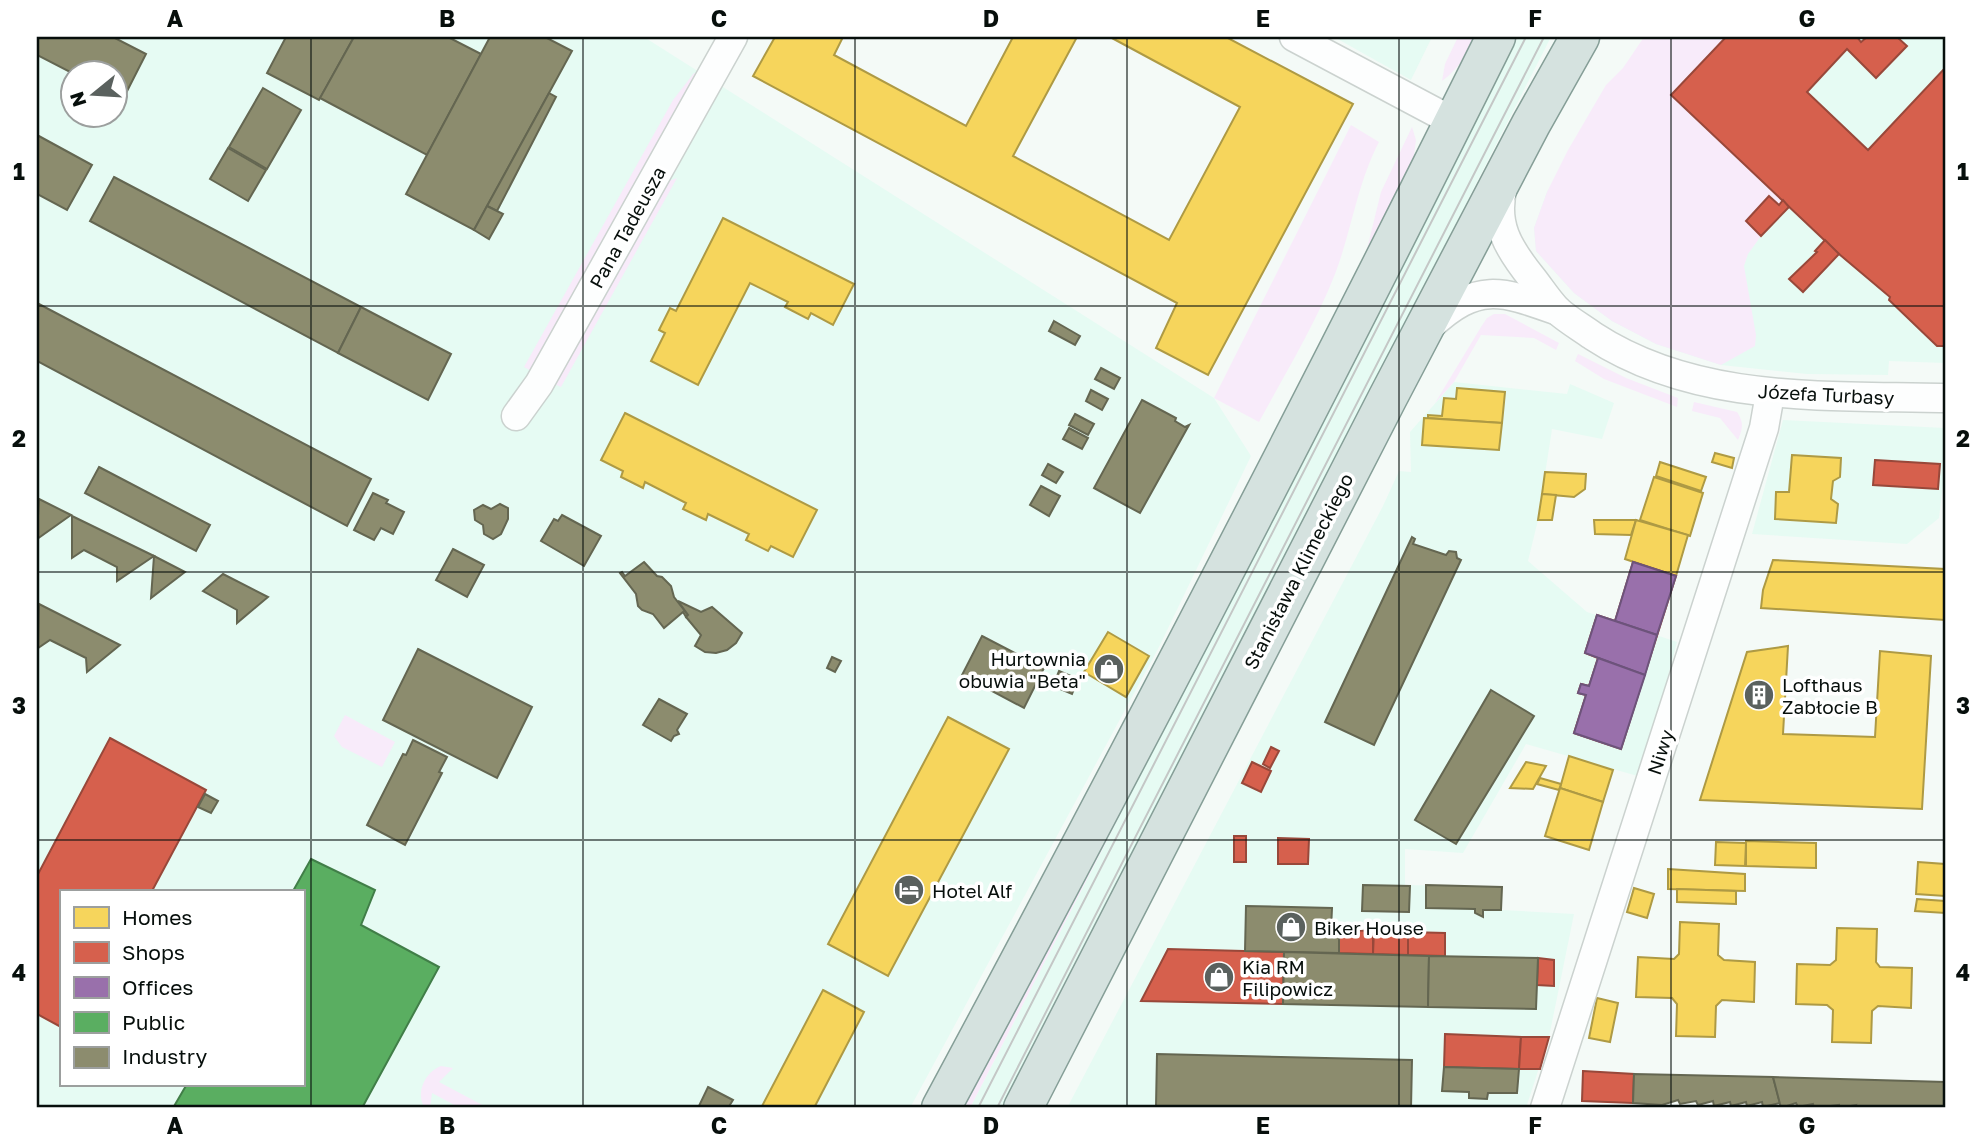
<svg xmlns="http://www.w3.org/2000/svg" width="1982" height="1145" viewBox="0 0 1982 1145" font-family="'Golos Text',sans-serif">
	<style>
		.built { fill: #e6fbf3; fill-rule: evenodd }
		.green { fill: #f8ebfa }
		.homes { fill: #f6d55c; stroke: #ae9a44; stroke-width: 2 }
		.shops { fill: #d6604d; stroke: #98483a; stroke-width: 2 }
		.offices { fill: #9970ab; stroke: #6d537b; stroke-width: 2 }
		.public { fill: #5aae61; stroke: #417e48; stroke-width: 2 }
		.industry { fill: #8c8c6e; stroke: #646651; stroke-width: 2 }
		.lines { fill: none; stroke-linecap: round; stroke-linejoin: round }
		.minor-casing { stroke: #cbd2cf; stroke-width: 31 }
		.primary-casing { stroke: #859e97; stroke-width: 41 }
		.minor { stroke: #fdfefe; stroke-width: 28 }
		.primary { stroke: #d5e2df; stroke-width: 38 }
		.tram { stroke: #c4c7c6; stroke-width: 2 }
		.grid { fill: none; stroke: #070f0c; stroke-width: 2; stroke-opacity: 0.55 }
		.labels { text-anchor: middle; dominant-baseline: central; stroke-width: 7; stroke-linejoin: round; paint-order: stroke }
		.street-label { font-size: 19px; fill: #070f0c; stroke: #fff }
		.poi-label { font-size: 19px; fill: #070f0c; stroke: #fff; text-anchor: start }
		.neatline { fill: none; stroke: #070f0c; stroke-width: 2.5 }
		.grid-label { font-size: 23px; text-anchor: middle; font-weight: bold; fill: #070f0c }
	</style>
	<rect width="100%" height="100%" fill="#f4faf7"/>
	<g class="built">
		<path d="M37,37H644L1214,398L1251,456L1159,647L910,1108H37ZM74,74H116V116H74ZM61,891H303V1084H61Z"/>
		<polygon points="1334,37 1432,37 1411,80"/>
		<polygon points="1518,37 1551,37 1004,1108 970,1108"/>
		<polygon points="1648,37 1945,37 1945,363 1889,361 1888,375 1807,374 1721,365 1656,344 1612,321 1574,293 1536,251 1534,228 1547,192"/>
		<polygon points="1454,382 1567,394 1570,384 1614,403 1602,439 1552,429 1538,520 1528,561 1587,612 1677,642 1641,777 1526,744 1463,853 1405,849 1405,885 1502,887 1502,910 1574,914 1549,1037 1526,1108 1067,1108 1383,506 1399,471 1411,472 1410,432"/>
		<polygon points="1783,420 1945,428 1945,467 1939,518 1907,544 1752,534"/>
	</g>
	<g class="green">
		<path d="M1458,37H1476C1467,55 1458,69 1442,81L1445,64Z"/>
		<polygon points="1514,37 1518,37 970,1108 959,1108"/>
		<polygon points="1644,37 1726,37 1671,95 1783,200 1779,205 1769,196 1746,221 1761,236 1748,254 1744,266 1756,335 1755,346 1721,365 1656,344 1612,321 1574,293 1536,251 1534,228 1547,192 1568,150 1606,85 1623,68"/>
		<polygon points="694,73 698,75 533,372 524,367 673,100"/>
		<path d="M1351,125L1379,142C1357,184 1352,230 1335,274C1315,325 1285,374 1259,422L1214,398Z"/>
		<polygon points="1412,127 1416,140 1413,163 1365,257 1381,192"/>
		<polygon points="677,178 561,387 552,383 666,182"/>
		<polygon points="1494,314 1505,314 1559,343 1556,350 1534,338 1481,335 1454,382 1435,403 1481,327 1487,318"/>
		<polygon points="1578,354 1626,378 1678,398 1677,407 1604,379 1575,361"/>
		<path d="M1694,402L1737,412C1744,423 1743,428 1738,440L1720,418L1692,411Z"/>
		<polygon points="345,715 395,742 382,767 342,747 334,736"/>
		<path d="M441,1066L453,1068L439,1082L488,1108H460L432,1093L430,1108H425C415,1093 425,1072 441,1066Z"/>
	</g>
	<g class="homes">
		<polygon points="775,37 843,37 834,55 966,126 1013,37 1077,37 1013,156 1169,240 1240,107 1110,37 1226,37 1353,104 1208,375 1156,348 1177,303 753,76"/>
		<polygon points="723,218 854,284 833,325 811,313 808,319 785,307 788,302 750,283 698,385 651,361 665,333 659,330 670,308 676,311"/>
		<polygon points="1457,388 1505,392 1502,423 1428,418 1428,415 1442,416 1444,398 1456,399"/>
		<polygon points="625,413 817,510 793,557 771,546 768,551 746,540 749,534 708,514 706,520 683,509 686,503 645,482 643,488 621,477 623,471 601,460"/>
		<polygon points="1424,418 1502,423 1499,450 1422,445"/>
		<polygon points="1715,453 1734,458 1732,468 1712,462"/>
		<polygon points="1792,455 1841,458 1840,477 1833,481 1831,499 1838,504 1836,523 1775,519 1776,492 1789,492"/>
		<polygon points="1660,462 1706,477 1701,491 1656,476"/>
		<polygon points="1545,472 1586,474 1585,489 1574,497 1542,494"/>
		<polygon points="1654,477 1703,493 1690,536 1640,520"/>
		<polygon points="1542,494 1556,495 1552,520 1538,520"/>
		<polygon points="1594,520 1636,520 1631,535 1595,534"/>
		<polygon points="1636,520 1688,535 1676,576 1625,559"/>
		<polygon points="1773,560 1945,569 1945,620 1761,608 1763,590"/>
		<polygon points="1108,632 1149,656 1126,697 1084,672"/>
		<polygon points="1788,646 1783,734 1875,737 1880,651 1931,656 1922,809 1700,800 1747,652"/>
		<polygon points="948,717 1009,749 888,976 828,944"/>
		<polygon points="1569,756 1613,770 1603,802 1560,788"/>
		<polygon points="1526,762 1546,766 1533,789 1510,788"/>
		<polygon points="1540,778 1561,784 1559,790 1537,784"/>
		<polygon points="1560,788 1603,802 1589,850 1545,836"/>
		<polygon points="1746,841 1816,843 1816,868 1746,866"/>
		<polygon points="1716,842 1746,843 1745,866 1715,865"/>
		<polygon points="1918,862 1945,864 1945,896 1916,894"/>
		<polygon points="1668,869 1745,874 1745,891 1668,889"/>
		<polygon points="1634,888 1654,894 1647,918 1627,912"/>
		<polygon points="1677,889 1736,891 1736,904 1677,902"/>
		<polygon points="1917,899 1945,901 1945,913 1915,911"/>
		<polygon points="1680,922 1719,924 1718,955 1724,960 1755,962 1754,1002 1722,1000 1716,1006 1715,1037 1676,1036 1677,1004 1672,998 1636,997 1638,957 1674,959 1679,954"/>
		<polygon points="1837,928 1877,929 1876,962 1880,967 1912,968 1911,1008 1878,1006 1872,1011 1871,1043 1832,1042 1833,1010 1827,1005 1796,1004 1797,964 1830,965 1836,960"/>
		<polygon points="823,990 864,1012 814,1108 761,1108"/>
		<polygon points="1597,998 1618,1003 1610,1042 1589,1038"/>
	</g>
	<g class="shops">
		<polygon points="1726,37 1857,37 1861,42 1867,37 1897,37 1907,46 1876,78 1847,49 1807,92 1868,150 1945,68 1945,346 1937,346 1889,300 1890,297 1839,254 1671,95"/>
		<polygon points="1769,196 1779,205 1783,200 1789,207 1761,236 1746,221"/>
		<polygon points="1825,240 1839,254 1803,292 1789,279 1817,252 1815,251"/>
		<polygon points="1875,460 1940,464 1938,489 1873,485"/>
		<polygon points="1633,562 1676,576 1621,749 1574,733 1586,695 1578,693 1581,684 1589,686 1598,658 1585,653 1597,615 1615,621"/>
		<polygon points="110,738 206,790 152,891 61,891 61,1027 37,1014 37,876"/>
		<polygon points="1271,747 1279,751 1270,768 1263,764"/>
		<polygon points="1252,762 1271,771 1261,792 1242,783"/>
		<rect x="1234" y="836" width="12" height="26"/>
		<polygon points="1278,838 1309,839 1308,864 1278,864"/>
		<polygon points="1339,930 1373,931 1373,954 1339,953"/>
		<polygon points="1374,930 1408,930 1408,955 1373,954"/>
		<polygon points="1408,932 1445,933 1445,956 1408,955"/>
		<polygon points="1168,949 1284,952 1283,1004 1141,1001"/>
		<polygon points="1538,958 1554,960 1554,986 1537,985"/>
		<polygon points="1445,1034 1521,1037 1519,1069 1444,1067"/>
		<polygon points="1521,1037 1549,1037 1540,1069 1519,1069"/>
		<polygon points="1583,1071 1634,1074 1633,1103 1582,1101"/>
	</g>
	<g class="offices">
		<polygon points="1633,562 1676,576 1657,635 1615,621"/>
		<polygon points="1597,615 1657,635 1645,675 1585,653"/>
		<polygon points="1598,658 1645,675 1621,749 1574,733 1586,695 1578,693 1581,684 1589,686"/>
	</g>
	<polygon class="public" points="311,859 375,890 361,925 439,967 362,1108 173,1108 187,1084 303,1084 303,891 293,891"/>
	<g class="industry">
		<polygon points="37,37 113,37 146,54 123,99 116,95 116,74 74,74 37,55"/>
		<polygon points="286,37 354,37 319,100 267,73"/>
		<polygon points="354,37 448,37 481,54 427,155 320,98"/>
		<polygon points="490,37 545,37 572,51 474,230 406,194"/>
		<polygon points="263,88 301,110 267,169 229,147"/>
		<polygon points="549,93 556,97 497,211 487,206"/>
		<polygon points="37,135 92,165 67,210 37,194"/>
		<polygon points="228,148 266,170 248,201 210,179"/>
		<polygon points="114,177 361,307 338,353 90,221"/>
		<polygon points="487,206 503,214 489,239 474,230"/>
		<polygon points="37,303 371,479 347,526 37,361"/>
		<polygon points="361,307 451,354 428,400 338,353"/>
		<polygon points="1054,321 1080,336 1075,345 1049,331"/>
		<polygon points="1101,368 1120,378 1114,389 1095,379"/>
		<polygon points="1091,390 1108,399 1102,410 1086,401"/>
		<polygon points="1142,400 1176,418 1175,421 1185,427 1189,425 1140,513 1094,488"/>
		<polygon points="1075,414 1094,424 1088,435 1069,425"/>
		<polygon points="1069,428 1088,438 1082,449 1063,439"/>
		<polygon points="1048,464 1063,472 1056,483 1042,475"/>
		<polygon points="99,467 210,525 196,551 85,493"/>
		<polygon points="1041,486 1060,496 1049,516 1030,505"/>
		<polygon points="373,493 388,500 386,503 404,512 393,534 381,528 374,540 354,530"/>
		<polygon points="39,499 71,515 37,539 37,533"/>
		<polygon points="500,504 508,508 508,519 501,534 493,539 484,534 483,525 475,520 474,510 483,505 491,509"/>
		<polygon points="562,515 601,536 584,566 541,541 554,519 558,521"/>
		<polygon points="72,516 154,556 117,581 117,567 84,550 72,558"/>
		<polygon points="1412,537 1415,539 1413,544 1446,555 1449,551 1456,552 1457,558 1461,560 1374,745 1325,722"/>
		<polygon points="453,549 484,565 467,597 436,580"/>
		<polygon points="154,556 185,572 151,598"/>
		<polygon points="644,562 657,576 662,577 671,586 674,597 688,615 686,617 683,612 664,628 653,614 642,610 638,606 636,594 620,573 622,572 625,576"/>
		<polygon points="223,574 268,597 237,623 237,610 203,591"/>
		<polygon points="678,601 701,612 712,607 742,633 736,643 727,650 716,653 705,652 695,646 701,635 686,617 688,615"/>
		<polygon points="39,604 120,645 87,672 86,658 50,640 38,648"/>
		<polygon points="982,636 1044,668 1024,708 962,675"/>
		<polygon points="418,649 532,707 497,778 383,720"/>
		<polygon points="832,657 841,661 835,672 827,668"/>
		<polygon points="1059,671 1078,679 1072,694 1053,686"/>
		<polygon points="1491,690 1534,716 1456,844 1415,820"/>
		<polygon points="659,699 687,714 677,730 679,734 674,736 671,741 643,725"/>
		<polygon points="413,740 447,757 439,772 442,773 405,845 367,825 403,754 406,755"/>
		<polygon points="205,794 218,801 211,813 198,807"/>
		<polygon points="1363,885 1410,886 1409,912 1362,911"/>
		<polygon points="1426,885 1502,887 1501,910 1483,910 1483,917 1475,913 1475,909 1426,908"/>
		<polygon points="1246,906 1332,908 1331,930 1339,930 1339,953 1245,951"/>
		<polygon points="1284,952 1429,956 1428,1007 1283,1004"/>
		<polygon points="1429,956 1538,958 1536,1009 1428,1007"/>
		<polygon points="1157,1054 1412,1060 1411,1108 1156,1106"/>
		<polygon points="1444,1067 1519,1069 1517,1093 1488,1093 1487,1099 1469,1098 1469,1092 1442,1091"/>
		<polygon points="1634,1074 1773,1077 1780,1103 1763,1107 1762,1102 1747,1106 1746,1102 1731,1106 1730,1102 1714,1106 1713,1101 1698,1105 1696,1101 1680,1104 1678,1100 1662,1105 1633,1103"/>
		<polygon points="1773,1077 1945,1082 1945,1108 1907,1108 1907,1106 1872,1108 1872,1106 1855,1108 1856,1105 1839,1108 1839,1105 1814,1108 1813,1104 1798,1107 1796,1103 1781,1108"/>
		<polygon points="708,1087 733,1100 728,1108 698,1108"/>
	</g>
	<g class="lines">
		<g class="minor-casing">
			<g id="minor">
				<polyline points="1294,37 1454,122"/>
				<path d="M1503,186C1493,224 1508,248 1532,278C1540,288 1548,301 1558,311C1568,320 1582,328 1593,336C1697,404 1826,395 1945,398"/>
				<path d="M1430,326C1478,281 1502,291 1558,311"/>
				<polyline points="516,416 539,384 733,37"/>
				<polyline points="1545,1108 1764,428 1770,394"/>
			</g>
		</g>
		<g class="primary-casing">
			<g id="primary">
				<path d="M941,1108C1131,754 1317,397 1496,37"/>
				<polyline points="1023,1108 1387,399 1531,124 1580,37"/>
			</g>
		</g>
		<use href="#minor" class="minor"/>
		<use href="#primary" class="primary"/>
		<g class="tram">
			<polyline points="978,1108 1526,37"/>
			<polyline points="997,1108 1544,37"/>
		</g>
	</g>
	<path class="grid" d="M311,37V1108M583,37V1108M855,37V1108M1127,37V1108M1399,37V1108M1671,37V1108M37,306H1945M37,572H1945M37,840H1945"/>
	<defs>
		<g id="shop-disc" transform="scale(1.575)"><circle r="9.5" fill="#5a615e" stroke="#fff"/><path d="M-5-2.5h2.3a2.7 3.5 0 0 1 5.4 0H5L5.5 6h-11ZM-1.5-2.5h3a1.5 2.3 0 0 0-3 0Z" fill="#fff"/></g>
		<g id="building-disc" transform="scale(1.575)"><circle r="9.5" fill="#5a615e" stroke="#fff"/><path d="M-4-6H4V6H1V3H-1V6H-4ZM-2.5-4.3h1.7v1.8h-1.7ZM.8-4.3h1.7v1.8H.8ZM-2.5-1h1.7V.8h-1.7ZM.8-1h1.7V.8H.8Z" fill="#fff"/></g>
		<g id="hotel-disc" transform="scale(1.575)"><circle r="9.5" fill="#5a615e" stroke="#fff"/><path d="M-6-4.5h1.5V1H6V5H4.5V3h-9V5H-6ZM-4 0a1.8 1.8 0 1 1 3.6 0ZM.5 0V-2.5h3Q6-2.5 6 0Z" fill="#fff"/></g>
	</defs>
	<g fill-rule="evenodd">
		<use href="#shop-disc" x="1109" y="669"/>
		<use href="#building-disc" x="1759" y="695"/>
		<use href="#hotel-disc" x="909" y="890"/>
		<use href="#shop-disc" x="1291" y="927"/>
		<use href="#shop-disc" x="1219" y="977"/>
	</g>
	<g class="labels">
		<g class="street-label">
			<text transform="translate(627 227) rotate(-61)">Pana Tadeusza</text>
			<text transform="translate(1826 394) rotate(3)">Józefa Turbasy</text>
			<text transform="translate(1298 571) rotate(-63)">Stanisława Klimeckiego</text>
			<text transform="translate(1660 752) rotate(-72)">Niwy</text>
		</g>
		<g class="poi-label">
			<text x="1086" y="658" text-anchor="end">Hurtownia<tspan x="1086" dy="22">obuwia "Beta"</tspan></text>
			<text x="1782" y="684">Lofthaus<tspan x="1782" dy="22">Zabłocie B</tspan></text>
			<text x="932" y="890">Hotel Alf</text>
			<text x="1314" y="927">Biker House</text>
			<text x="1242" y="966">Kia RM<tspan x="1242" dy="22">Filipowicz</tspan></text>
		</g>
	</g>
	<rect width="1982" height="1145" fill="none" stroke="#ffffff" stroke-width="77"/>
	<rect x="60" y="890" width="245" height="196" fill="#ffffff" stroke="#9c9f9e" stroke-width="2"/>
	<rect x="74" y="907" width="35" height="21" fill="#f6d55c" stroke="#9c9f9e" stroke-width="2"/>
	<text x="122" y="925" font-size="21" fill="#070f0c">Homes</text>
	<rect x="74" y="942" width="35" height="21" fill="#d6604d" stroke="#9c9f9e" stroke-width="2"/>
	<text x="122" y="960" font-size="21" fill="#070f0c">Shops</text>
	<rect x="74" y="977" width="35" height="21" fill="#9970ab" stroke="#9c9f9e" stroke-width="2"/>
	<text x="122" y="995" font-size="21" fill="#070f0c">Offices</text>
	<rect x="74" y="1012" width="35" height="21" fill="#5aae61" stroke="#9c9f9e" stroke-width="2"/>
	<text x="122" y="1030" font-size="21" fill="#070f0c">Public</text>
	<rect x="74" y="1047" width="35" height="21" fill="#8c8c6e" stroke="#9c9f9e" stroke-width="2"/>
	<text x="122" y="1064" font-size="21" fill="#070f0c">Industry</text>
	<g transform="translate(94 94) rotate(252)"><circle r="33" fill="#ffffff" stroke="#9c9f9e" stroke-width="2"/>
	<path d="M0-5L12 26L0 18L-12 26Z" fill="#5a615e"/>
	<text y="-10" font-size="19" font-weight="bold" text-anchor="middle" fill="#070f0c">N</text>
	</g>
	<rect x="38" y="38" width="1906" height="1068" class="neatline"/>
	<g class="grid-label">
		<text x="175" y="27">A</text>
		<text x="447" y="27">B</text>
		<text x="719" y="27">C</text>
		<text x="991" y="27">D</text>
		<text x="1263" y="27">E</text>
		<text x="1535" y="27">F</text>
		<text x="1807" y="27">G</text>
		<text x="19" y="180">1</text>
		<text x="1963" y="180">1</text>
		<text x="19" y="447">2</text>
		<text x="1963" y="447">2</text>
		<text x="19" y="714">3</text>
		<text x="1963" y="714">3</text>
		<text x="19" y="981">4</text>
		<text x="1963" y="981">4</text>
		<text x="175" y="1134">A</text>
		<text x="447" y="1134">B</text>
		<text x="719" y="1134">C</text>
		<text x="991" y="1134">D</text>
		<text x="1263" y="1134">E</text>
		<text x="1535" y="1134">F</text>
		<text x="1807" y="1134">G</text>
	</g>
</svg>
